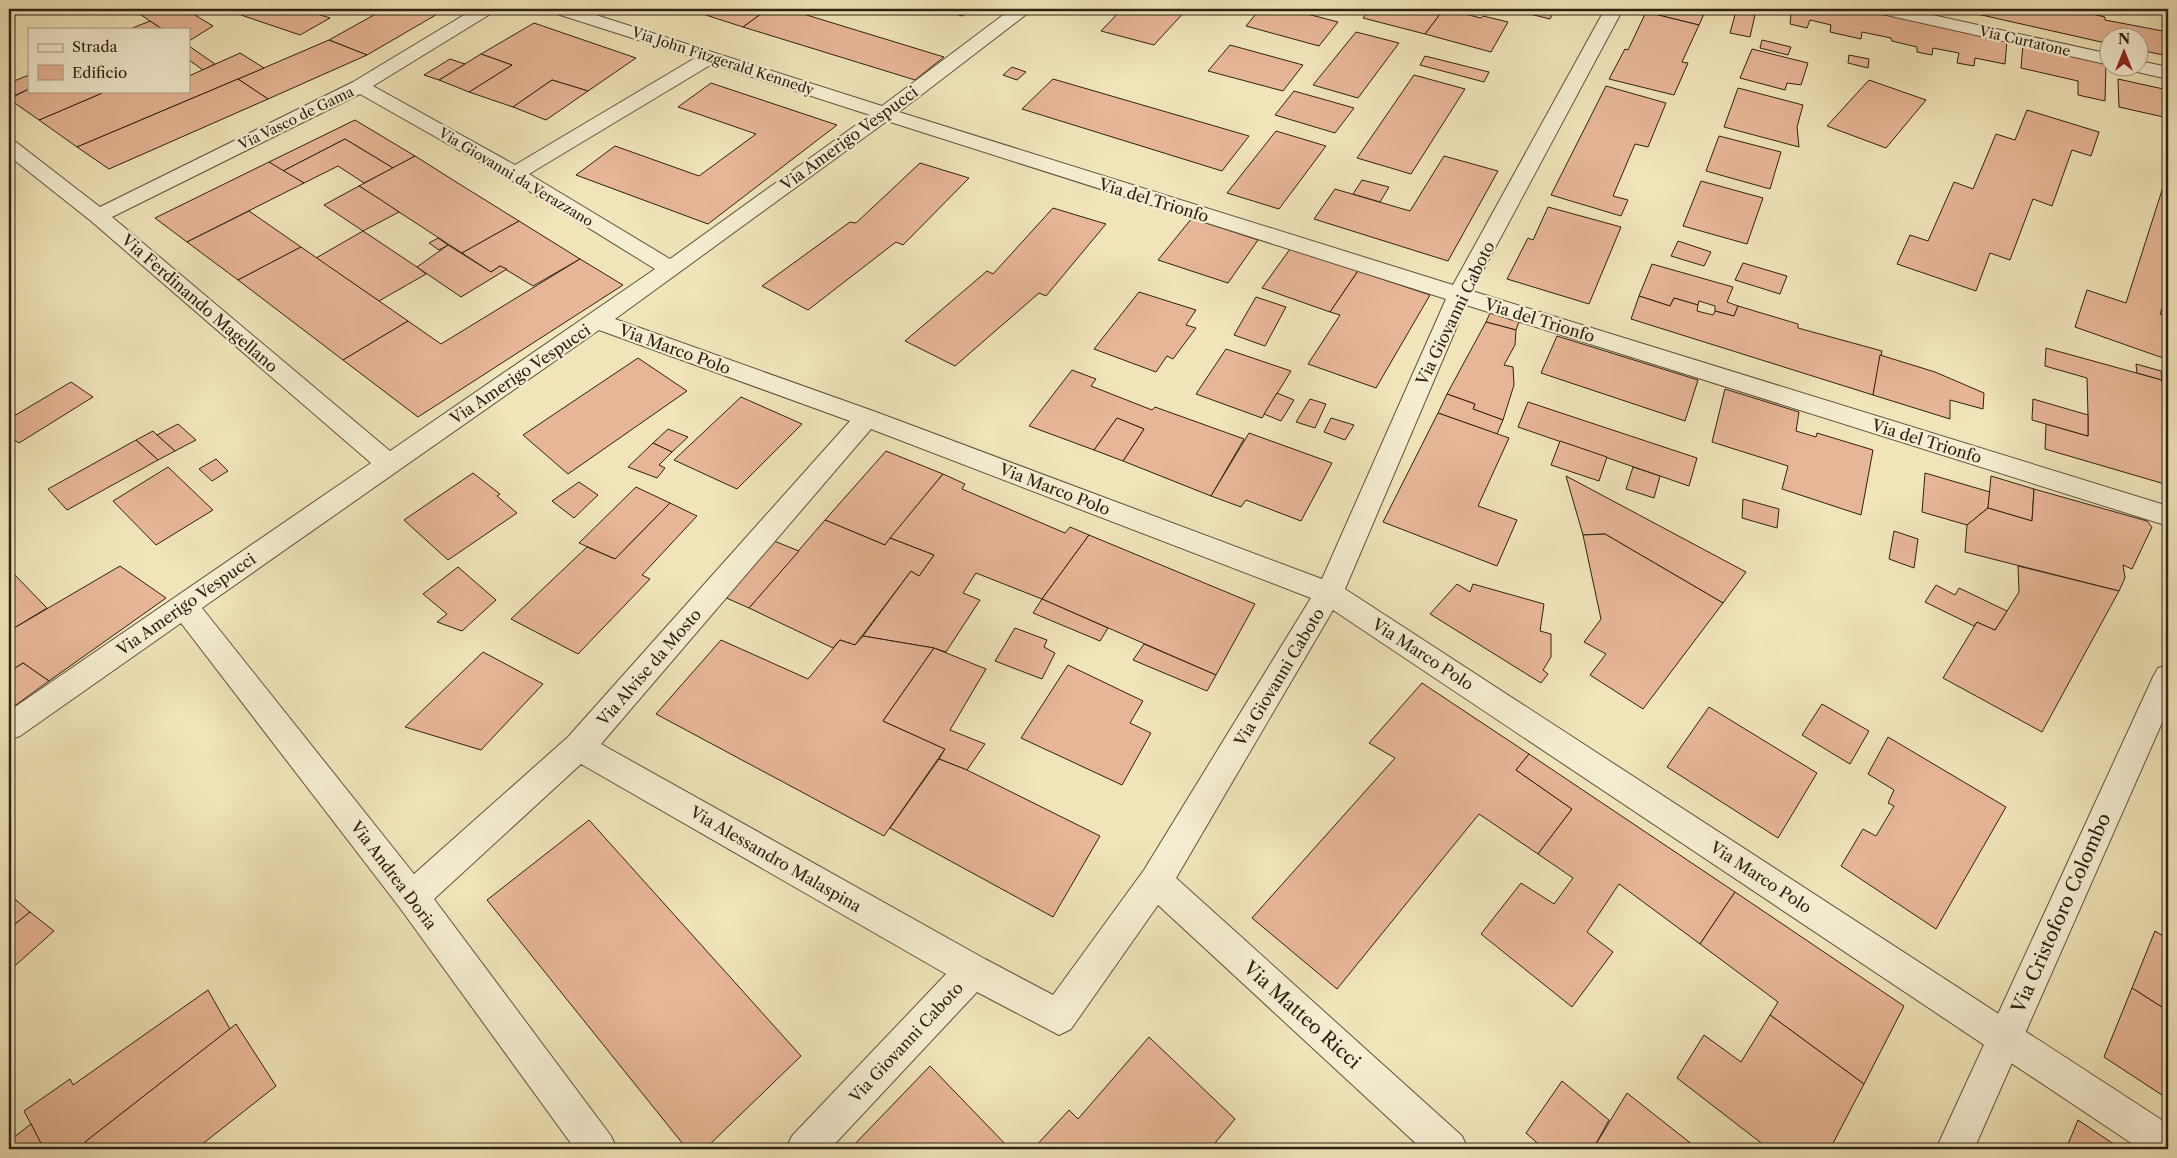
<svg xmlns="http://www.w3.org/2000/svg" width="2177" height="1158" viewBox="0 0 2177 1158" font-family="'Libre Caslon Text',serif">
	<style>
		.building { fill: #e7b696; stroke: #2d2114 }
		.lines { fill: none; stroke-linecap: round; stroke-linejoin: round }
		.minor-casing { stroke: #5e523d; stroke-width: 2 }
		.tertiary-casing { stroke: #5e523d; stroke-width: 2 }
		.minor { fill: #f5edd1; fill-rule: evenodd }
		.tertiary { fill: #f5edd1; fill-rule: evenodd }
		.labels { text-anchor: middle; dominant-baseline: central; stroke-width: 4.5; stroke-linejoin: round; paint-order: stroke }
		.far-street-label { font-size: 14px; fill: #2d2114; stroke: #f5edd1 }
		.street-label { font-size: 16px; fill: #2d2114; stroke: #f5edd1 }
		.near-street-label { font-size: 19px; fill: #2d2114; stroke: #f5edd1 }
	</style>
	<rect width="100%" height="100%" fill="#f0e4b8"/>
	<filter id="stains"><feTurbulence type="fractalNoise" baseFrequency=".004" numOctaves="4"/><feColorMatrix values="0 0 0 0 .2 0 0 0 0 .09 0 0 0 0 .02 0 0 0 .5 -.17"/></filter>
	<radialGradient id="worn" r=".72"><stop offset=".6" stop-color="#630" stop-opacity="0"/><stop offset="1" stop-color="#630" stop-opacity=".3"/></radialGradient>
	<g class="building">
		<polygon points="132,9 185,9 213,26 189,41 189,29 162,29"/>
		<polygon points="251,9 301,9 330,18 300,35 241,15"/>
		<polygon points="374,9 446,9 367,55 329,40 381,11"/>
		<polygon points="687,9 768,9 743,27"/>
		<polygon points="768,9 787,9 944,57 915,80 743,27"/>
		<polygon points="940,9 972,9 962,16"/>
		<polygon points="1122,9 1187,9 1154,45 1101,31"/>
		<polygon points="1260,9 1288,9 1338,22 1319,46 1246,26"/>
		<polygon points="1370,9 1444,9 1425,34 1363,18"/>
		<polygon points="1444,9 1481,18 1483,16 1508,22 1491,52 1425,34"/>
		<polygon points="1533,9 1555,9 1550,19 1530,14"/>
		<polygon points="1648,9 1679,9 1704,14 1699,25 1646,12"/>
		<polygon points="1761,9 1863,9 2007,40 2005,64 1975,58 1974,66 1957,63 1959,53 1933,48 1932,55 1917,52 1917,47 1892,41 1891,38 1862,32 1861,39 1830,32 1831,25 1810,20 1807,28 1790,24 1791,15"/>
		<polygon points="1954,9 1987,9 1986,16"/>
		<polygon points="1987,9 2071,9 2105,17 2105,20 2168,32 2168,56 2140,50 2140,38 2110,38 2110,44 1986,16"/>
		<polygon points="1736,11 1755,15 1750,37 1730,33"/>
		<polygon points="1646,12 1699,25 1682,62 1688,63 1674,95 1609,79 1625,49 1628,50"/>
		<polygon points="150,21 162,29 130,29"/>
		<polygon points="534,23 636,58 588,91 552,80 513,107 469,92 512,65 481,54"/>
		<polygon points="1356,32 1399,43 1358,98 1313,85"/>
		<polygon points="329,40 367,55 268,99 238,79"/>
		<polygon points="1762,40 1791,47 1788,55 1760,48"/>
		<polygon points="2023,44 2106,63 2105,101 2078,95 2078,81 2021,68"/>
		<polygon points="1230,45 1303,65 1283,91 1208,71"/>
		<polygon points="189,46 215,64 203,70 189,60"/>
		<polygon points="1752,49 1808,63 1801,85 1787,83 1785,90 1740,78"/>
		<polygon points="240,53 264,68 77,147 39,120 107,91 189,91 189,76"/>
		<polygon points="481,54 512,65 469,92 439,80"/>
		<polygon points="1849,55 1869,59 1868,68 1848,63"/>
		<polygon points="1425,56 1489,72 1484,82 1420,65"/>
		<polygon points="450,59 465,64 439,80 424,75"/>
		<polygon points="1012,67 1026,72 1017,80 1003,75"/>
		<polygon points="29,75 29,89 9,98 9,83"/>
		<polygon points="1414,75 1465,89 1411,174 1357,158"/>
		<polygon points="238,79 268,99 109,169 77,147"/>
		<polygon points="1053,79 1249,136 1222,171 1022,109"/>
		<polygon points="2118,79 2168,90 2168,118 2119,107"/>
		<polygon points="552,80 588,91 546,120 513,107"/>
		<polygon points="1869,80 1926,100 1886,148 1827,126"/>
		<polygon points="711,83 837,125 708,224 576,175 615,146 699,176 756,134 678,107"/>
		<polygon points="1606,86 1666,103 1648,147 1635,144 1613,196 1628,200 1621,216 1551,195"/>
		<polygon points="1738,88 1803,105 1797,127 1799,147 1724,127"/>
		<polygon points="29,89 29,91 107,91 39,120 9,99"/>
		<polygon points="1294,91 1354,108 1335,133 1275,115"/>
		<polygon points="2027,110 2099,132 2091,156 2072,150 2052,206 2033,199 2010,260 1990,253 1976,291 1897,264 1910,235 1928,241 1954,182 1973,189 1996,134 2015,140"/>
		<polygon points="355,120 415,156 393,168 345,139 283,171 269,162"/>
		<polygon points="1276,131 1326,146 1279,209 1227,193"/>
		<polygon points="1719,136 1781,152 1770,189 1706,171"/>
		<polygon points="345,139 393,168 364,183 338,166 304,183 283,171"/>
		<polygon points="415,156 461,185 519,221 462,253 359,186"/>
		<polygon points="1444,156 1498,171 1448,261 1314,219 1335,189 1410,211"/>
		<polygon points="269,162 304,183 187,242 155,218"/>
		<polygon points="920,163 969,178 903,245 896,242 808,310 762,286 850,222 856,223"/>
		<polygon points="1362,180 1389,187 1380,202 1353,194"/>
		<polygon points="1701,181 1763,198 1747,244 1683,226"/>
		<polygon points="2164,184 2168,185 2168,308 2163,306 2160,314 2168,317 2168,346 2163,358 2075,327 2087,290 2126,303"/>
		<polygon points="359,186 381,200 399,212 363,231 324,205"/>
		<polygon points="1548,207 1621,227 1589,304 1507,279 1528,238 1533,240"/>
		<polygon points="1053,208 1106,224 1046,296 1039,293 955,366 905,341 987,271 993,274"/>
		<polygon points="249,211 301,247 238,280 187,242"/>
		<polygon points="1192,218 1258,240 1228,283 1158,260"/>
		<polygon points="519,221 580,259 533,286 500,266 491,272 462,253"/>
		<polygon points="363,231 417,267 426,274 379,301 316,258"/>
		<polygon points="438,238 448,245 439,250 429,243"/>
		<polygon points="1678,241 1711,252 1704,266 1671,256"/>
		<polygon points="448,245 491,272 500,266 507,269 461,297 417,267"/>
		<polygon points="301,247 327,265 408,321 343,360 238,280"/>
		<polygon points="1290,249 1358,271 1330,312 1262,288"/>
		<polygon points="580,259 623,285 418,417 343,360 408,321 441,344"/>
		<polygon points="1743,263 1787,276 1780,294 1735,280"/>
		<polygon points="1652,264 1733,287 1727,302 1738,306 1734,316 1715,311 1715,306 1699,301 1698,305 1674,298 1670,306 1639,296"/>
		<polygon points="1358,271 1430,295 1376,388 1308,364 1340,315 1330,312"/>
		<polygon points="1139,292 1196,310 1186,325 1196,328 1173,359 1167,356 1156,372 1094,349"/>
		<polygon points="1639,296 1670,306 1674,298 1698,305 1697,311 1713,315 1715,311 1734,316 1738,306 1798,324 1798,328 1882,351 1873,395 1631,319"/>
		<polygon points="1256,297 1286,307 1265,346 1234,335"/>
		<polygon points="1490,313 1519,322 1516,330 1486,322"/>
		<polygon points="1486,322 1516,330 1515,345 1504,365 1513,367 1514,385 1503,420 1473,409 1475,404 1447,394"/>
		<polygon points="1557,336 1698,380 1685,421 1541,373"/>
		<polygon points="2046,348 2162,380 2168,485 2045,449 2046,424 2088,436 2088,415 2087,378 2045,366"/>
		<polygon points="1226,349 1291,371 1262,418 1196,394"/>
		<polygon points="1880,355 1935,372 1984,393 1983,409 1950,400 1950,419 1873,395"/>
		<polygon points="638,358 687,391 568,474 523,435"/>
		<polygon points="2136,364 2161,371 2162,380 2137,373"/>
		<polygon points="1072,370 1096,379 1091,386 1152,410 1155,407 1244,439 1211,496 1123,461 1144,429 1117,418 1094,450 1029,426"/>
		<polygon points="71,382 93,397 19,443 9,436 9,419"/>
		<polygon points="1725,389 1799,412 1796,431 1816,437 1817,433 1873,450 1861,515 1782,489 1788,466 1712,442"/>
		<polygon points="1277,393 1294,400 1281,421 1264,414"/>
		<polygon points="1447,394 1475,404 1473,409 1503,420 1497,434 1438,413"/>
		<polygon points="741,397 802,424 737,489 674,460"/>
		<polygon points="1310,399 1326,404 1315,428 1296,422"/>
		<polygon points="2033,399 2088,415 2088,436 2032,420"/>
		<polygon points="1528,402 1697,458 1689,486 1518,427"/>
		<polygon points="1438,413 1509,438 1478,506 1517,520 1497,566 1383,522"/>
		<polygon points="1117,418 1144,429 1123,461 1094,450"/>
		<polygon points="1331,418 1354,425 1345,440 1324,432"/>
		<polygon points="178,424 196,440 175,451 157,435"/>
		<polygon points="668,429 688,437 672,452 653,443"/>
		<polygon points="153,431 157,435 175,451 158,460 136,440"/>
		<polygon points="1249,433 1332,463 1301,521 1246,500 1241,507 1211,496"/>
		<polygon points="136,440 158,460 67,510 48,489"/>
		<polygon points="1560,441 1607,457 1599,481 1551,465"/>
		<polygon points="653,443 672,452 659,465 665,468 657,478 628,467"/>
		<polygon points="886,451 943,474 885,545 825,520"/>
		<polygon points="216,459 228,471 212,481 199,469"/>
		<polygon points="168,467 213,510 156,545 113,501"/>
		<polygon points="1633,467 1660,476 1654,498 1626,489"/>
		<polygon points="473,473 500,494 497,496 517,513 448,560 404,520"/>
		<polygon points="1925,473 1990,492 1988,508 1967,525 1922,512"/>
		<polygon points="943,474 965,484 962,489 1065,533 1070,527 1089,535 1042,599 976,573 963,593 980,600 946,652 934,648 863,636 911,571 919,576 934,555 890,538"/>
		<polygon points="1566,476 1568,477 1746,572 1723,603 1605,534 1583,535"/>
		<polygon points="1991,476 2034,489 2032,521 1988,508"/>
		<polygon points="579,482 598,495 574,518 552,501"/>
		<polygon points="636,487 670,503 615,559 579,543"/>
		<polygon points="2034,489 2147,521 2152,527 2132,569 2123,565 2125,578 2119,591 1965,552 1967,525 1988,508 2032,521"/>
		<polygon points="1743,499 1779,509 1777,528 1742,518"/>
		<polygon points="670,503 697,516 642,575 650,579 578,654 511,619 587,547 615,559"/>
		<polygon points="825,520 885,545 890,538 934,555 919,576 911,571 855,645 840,640 833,648 749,608"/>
		<polygon points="1894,531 1918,539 1914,568 1889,559"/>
		<polygon points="1605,534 1723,603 1643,709 1590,675 1606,654 1584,642 1601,619 1583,535"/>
		<polygon points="1089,535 1255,604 1216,675 1042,599"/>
		<polygon points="764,537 799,551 749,608 715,593"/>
		<polygon points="120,566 166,598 49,681 23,663 9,672 9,631"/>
		<polygon points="2018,566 2119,591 2042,732 1943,678 1977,622 1995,630 2019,592"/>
		<polygon points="458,567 496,600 462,631 437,622 447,614 423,594"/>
		<polygon points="9,569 47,608 9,631"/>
		<polygon points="1457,584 1470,592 1473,584 1544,604 1540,631 1551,634 1551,657 1543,670 1548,674 1541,683 1430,614"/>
		<polygon points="1936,585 1955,595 1959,588 2007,611 1995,630 1977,622 1974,626 1925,602"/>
		<polygon points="1042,599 1108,628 1100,641 1033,613"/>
		<polygon points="1015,628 1047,640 1044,647 1055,653 1042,679 995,661"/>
		<polygon points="863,636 934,648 883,721 945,749 884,836 656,714 721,640 808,679 840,640 855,645"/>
		<polygon points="1144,644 1216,675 1207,691 1133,660"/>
		<polygon points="934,648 986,669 950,730 985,744 967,770 939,759 945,749 883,721"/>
		<polygon points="483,652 543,684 481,750 405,727"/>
		<polygon points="23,663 49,681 9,710 9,672"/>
		<polygon points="1068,665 1143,701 1130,723 1151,733 1122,785 1021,738"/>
		<polygon points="1422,683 1529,754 1516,770 1572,809 1538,854 1479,814 1337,989 1252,918 1395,758 1369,743"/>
		<polygon points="1822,704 1869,731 1850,764 1802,735"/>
		<polygon points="1709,707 1817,773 1778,838 1667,767"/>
		<polygon points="1888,737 2006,807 1936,929 1841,866 1863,829 1876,836 1894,806 1888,803 1894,790 1868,774"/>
		<polygon points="1529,754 1735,892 1700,944 1619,884 1587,932 1613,952 1572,1007 1481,934 1521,883 1554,904 1573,878 1538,854 1572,809 1516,770"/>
		<polygon points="939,759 967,770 1100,836 1053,917 890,828"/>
		<polygon points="589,820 801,1056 705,1149 687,1149 487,900"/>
		<polygon points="1735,892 1904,1006 1864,1084 1770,1015 1778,1002 1700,944"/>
		<polygon points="9,894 30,912 9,929"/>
		<polygon points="30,912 54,931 9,971 9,929"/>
		<polygon points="2155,931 2168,939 2168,1011 2132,988"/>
		<polygon points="2132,988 2168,1011 2168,1099 2104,1057"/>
		<polygon points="208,990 230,1029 85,1142 90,1149 44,1149 24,1111 70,1079 73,1085"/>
		<polygon points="1770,1015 1864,1084 1830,1149 1769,1149 1677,1078 1704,1035 1741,1062"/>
		<polygon points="236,1024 276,1086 196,1149 90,1149 85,1142"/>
		<polygon points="1149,1037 1235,1119 1210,1149 1033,1149 1069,1110 1078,1119"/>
		<polygon points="930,1066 1010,1149 850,1149"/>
		<polygon points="1562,1081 1609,1120 1593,1149 1544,1149 1526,1133"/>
		<polygon points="1627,1093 1698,1149 1593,1149"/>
		<polygon points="2078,1120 2121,1149 2066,1149"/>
		<polygon points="31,1124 44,1149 9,1149 9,1141"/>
	</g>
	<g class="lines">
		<g class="minor-casing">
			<g id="minor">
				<path d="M474,9H495L492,13L373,86L515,165L695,58L554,13L551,9H577L882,106L1011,9H1031L1028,13L899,112L1453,285L1605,9H1623L1472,291L2168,506V526L1466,305L1345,589L2168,1124V1149H2140L1333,610L1176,878L1462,1136L1468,1149H1422L1158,905L1071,1029L1059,1035L977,992L830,1149H786L792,1136L946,974L581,764L434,899L611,1136L617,1149H575L400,908L181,623L20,736L9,740V711L371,463L91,221L9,156V140L16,142L100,207L353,82ZM712,64L870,115L670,259L529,174ZM360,94L508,178L655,269L390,451L112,217ZM887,121L1446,299L1322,579L876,412L615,319ZM599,330L850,421L568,737L414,874L202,608ZM871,429L1311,598L1144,870L1053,995L985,959L601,744Z"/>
				<polygon points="1873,9 1905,9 2110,54 2110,65 1882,14 1876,13"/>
				<polygon points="2140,61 2168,67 2168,79 2133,71 2131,68 2140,68"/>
			</g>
		</g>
		<g class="tertiary-casing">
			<polygon id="tertiary" points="2168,665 2168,709 1974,1149 1936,1149 2153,677 2158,668"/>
		</g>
		<use href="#minor" class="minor"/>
		<use href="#tertiary" class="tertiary"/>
	</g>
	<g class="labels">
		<g class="far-street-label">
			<text transform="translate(2025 41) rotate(13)">Via Curtatone</text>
			<text transform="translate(723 61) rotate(18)">Via John Fitzgerald Kennedy</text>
			<text transform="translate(296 118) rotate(-26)">Via Vasco de Gama</text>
			<text transform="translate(516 177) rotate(31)">Via Giovanni da Verazzano</text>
		</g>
		<g class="street-label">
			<text transform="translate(849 138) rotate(-36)">Via Amerigo Vespucci</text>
			<text transform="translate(1154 200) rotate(17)">Via del Trionfo</text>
			<text transform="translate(200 303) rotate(41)">Via Ferdinando Magellano</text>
			<text transform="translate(1455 313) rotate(-64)">Via Giovanni Caboto</text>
			<text transform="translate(1540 320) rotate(17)">Via del Trionfo</text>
			<text transform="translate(675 349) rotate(20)">Via Marco Polo</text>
			<text transform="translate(520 374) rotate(-34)">Via Amerigo Vespucci</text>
			<text transform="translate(1927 441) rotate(17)">Via del Trionfo</text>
			<text transform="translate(1055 489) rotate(21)">Via Marco Polo</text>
			<text transform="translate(186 604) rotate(-35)">Via Amerigo Vespucci</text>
			<text transform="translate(1423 654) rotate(33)">Via Marco Polo</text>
			<text transform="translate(649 667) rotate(-49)">Via Alvise da Mosto</text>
			<text transform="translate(1279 677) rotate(-59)">Via Giovanni Caboto</text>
			<text transform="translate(776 859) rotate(30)">Via Alessandro Malaspina</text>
			<text transform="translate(394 875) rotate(53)">Via Andrea Doria</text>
			<text transform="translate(1761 877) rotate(33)">Via Marco Polo</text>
			<text transform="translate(906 1042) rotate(-47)">Via Giovanni Caboto</text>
		</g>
		<g class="near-street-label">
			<text transform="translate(2061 913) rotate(-66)">Via Cristoforo Colombo</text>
			<text transform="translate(1302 1015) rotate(42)">Via Matteo Ricci</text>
		</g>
	</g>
	<rect width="2177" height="1158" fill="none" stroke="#f0e4b8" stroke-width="30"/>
	<rect x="10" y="10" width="2157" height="1138" fill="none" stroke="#2d2114" stroke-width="2.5"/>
	<rect x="15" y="15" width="2147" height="1128" fill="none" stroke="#2d2114"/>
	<rect x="28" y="28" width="162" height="65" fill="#f5edd1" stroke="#a59b85"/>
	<rect x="38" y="44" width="25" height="8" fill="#f5edd1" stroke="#a59b85"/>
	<text x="72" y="52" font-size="15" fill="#2d2114">Strada</text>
	<rect x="38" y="65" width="25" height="15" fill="#e7b696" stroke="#a59b85"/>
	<text x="72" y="78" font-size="15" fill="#2d2114">Edificio</text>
	<g transform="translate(2124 52)"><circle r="24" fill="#f5edd1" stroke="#a59b85"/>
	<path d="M0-4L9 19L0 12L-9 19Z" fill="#8f2418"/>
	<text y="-8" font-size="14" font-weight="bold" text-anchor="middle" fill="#2d2114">N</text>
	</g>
	<rect width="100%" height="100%" filter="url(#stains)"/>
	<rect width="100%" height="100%" fill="url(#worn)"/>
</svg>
